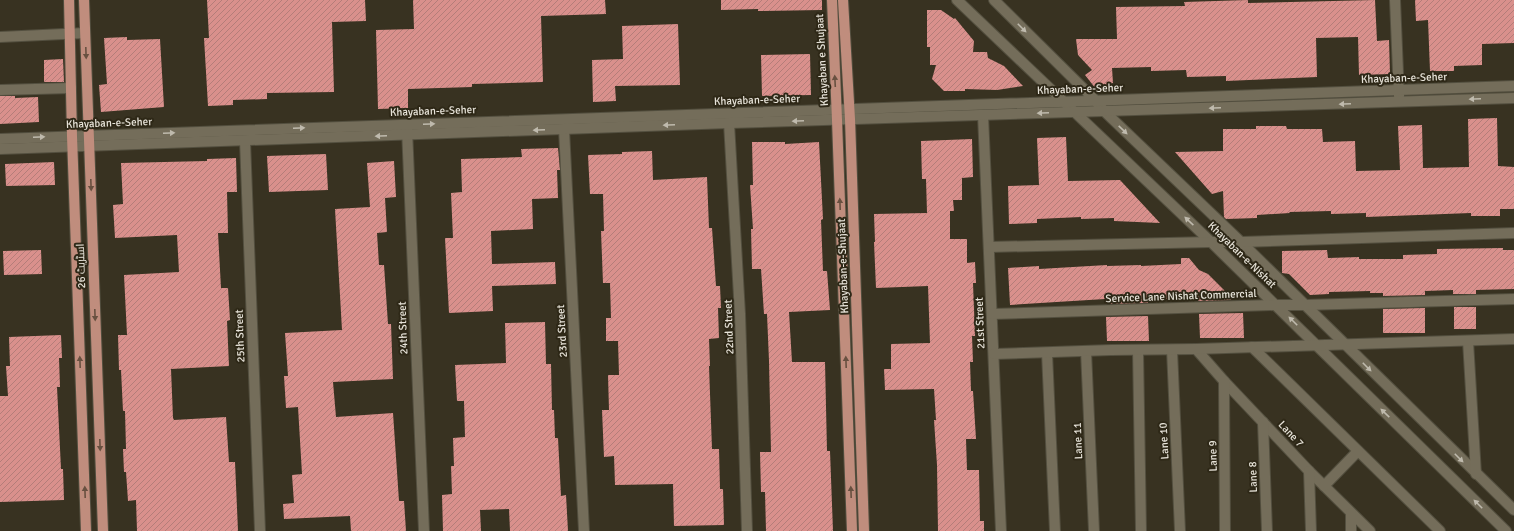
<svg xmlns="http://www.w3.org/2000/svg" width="1514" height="531" viewBox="0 0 1514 531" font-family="Signika,Cairo,sans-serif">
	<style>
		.building { fill: url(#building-hatch) }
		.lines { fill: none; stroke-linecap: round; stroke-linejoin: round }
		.minor-casing { stroke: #534f3f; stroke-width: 12 }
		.major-casing { stroke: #534f3f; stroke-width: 12 }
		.minor { stroke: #746d5a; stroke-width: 10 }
		.major { stroke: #c08d7d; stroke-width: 10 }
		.oneway { fill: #bfbaad }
		.oneway2 { fill: #685040 }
		.labels { text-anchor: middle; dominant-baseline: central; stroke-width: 4; stroke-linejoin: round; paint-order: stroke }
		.street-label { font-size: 11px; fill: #e8e4da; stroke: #2e2817 }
	</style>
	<defs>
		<pattern id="building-hatch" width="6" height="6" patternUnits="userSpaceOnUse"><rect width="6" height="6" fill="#d9908c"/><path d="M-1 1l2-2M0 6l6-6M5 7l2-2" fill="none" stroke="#b47d79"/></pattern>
	</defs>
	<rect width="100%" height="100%" fill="#383221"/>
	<g class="building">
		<polygon points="207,0 365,0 366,21 332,22 334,92 267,93 267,99 233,100 233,105 208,106 204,38 209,38"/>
		<polygon points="413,0 605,0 606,14 541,16 543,82 472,84 472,87 408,89 408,108 378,109 376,30 414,29"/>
		<polygon points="721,0 822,0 822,10 758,11 758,9 721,10"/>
		<polygon points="1248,0 1248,3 1375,0 1377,41 1389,40 1390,74 1359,75 1358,37 1316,38 1317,77 1226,81 1226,76 1187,77 1186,70 1151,71 1151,67 1112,68 1113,83 1107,84 1106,88 1102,91 1096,89 1085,75 1092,70 1078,55 1076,39 1117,39 1116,7 1185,6 1184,2"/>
		<polygon points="1415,0 1514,0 1514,43 1482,44 1482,65 1454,66 1454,71 1430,71 1428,20 1416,21"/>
		<polygon points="927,10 941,10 954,19 955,18 974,41 973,52 987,52 988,58 1004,66 1023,86 997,90 965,89 965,91 944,91 932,79 936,65 930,65 930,47 927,47"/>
		<polygon points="678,24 680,85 615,86 616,101 593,102 592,60 623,59 622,26"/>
		<polygon points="127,37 127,40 160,39 164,107 101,112 99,85 107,84 104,38"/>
		<polygon points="810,54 811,95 762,96 761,55"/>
		<polygon points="63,59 64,82 44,82 44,60"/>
		<polygon points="0,96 15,96 15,98 38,97 39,122 0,124"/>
		<polygon points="1497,118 1498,166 1514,167 1514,209 1500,209 1500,216 1471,216 1471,213 1366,217 1366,213 1331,214 1331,211 1289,212 1290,213 1257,215 1257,218 1226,219 1224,217 1223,191 1212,194 1175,152 1223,151 1223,129 1256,129 1256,126 1286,126 1287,129 1322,129 1323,142 1355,141 1356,171 1400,170 1398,126 1422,125 1423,168 1469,167 1468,119"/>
		<polygon points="1066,137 1068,181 1120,180 1160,223 1114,221 1114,218 1081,219 1081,217 1037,219 1037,223 1009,224 1008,186 1039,185 1037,138"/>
		<polygon points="972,139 973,177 962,178 962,200 953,200 954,211 950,211 950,239 967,239 967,263 975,262 976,283 973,283 975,336 972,336 973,362 970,362 971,391 973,391 976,439 966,439 967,470 979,470 980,521 984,521 984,531 938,531 937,465 934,420 936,420 934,389 885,390 884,369 891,369 891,344 930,343 928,286 876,288 874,242 875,242 874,214 927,213 926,179 922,179 921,141"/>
		<polygon points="752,142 785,142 785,144 819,142 823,219 821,220 823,271 827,271 830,310 789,312 792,362 825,362 827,451 830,451 833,531 766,531 765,492 761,492 760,452 771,452 769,361 767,314 764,314 761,269 752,269 751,229 753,229 750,185 753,185"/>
		<polygon points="558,148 560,170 557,170 558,198 532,199 533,229 491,231 492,264 555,262 556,284 492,286 493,311 449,313 445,238 453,238 451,193 462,192 461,159 522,157 521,149"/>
		<polygon points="652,151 653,180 707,177 709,228 712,228 716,286 720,286 721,308 718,308 719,338 709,339 710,366 709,366 712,449 719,449 720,489 723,489 724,525 674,526 673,484 615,485 614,456 604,457 602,410 609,410 608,375 619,375 618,341 606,341 606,318 611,318 610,283 603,283 601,231 604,231 603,194 590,194 588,155 622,154 622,152"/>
		<polygon points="326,154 328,190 269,192 267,156"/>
		<polygon points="236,158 237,192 227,192 228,233 218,233 221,288 228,288 230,320 227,321 229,366 171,369 173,418 174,420 226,417 229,462 235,462 238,531 137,531 136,500 128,501 126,472 124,472 123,449 126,449 125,411 123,411 121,370 119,370 118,335 127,335 124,275 179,272 177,235 115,238 113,205 123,204 121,163 207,161 207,159"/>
		<polygon points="394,161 396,197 385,198 387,232 377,233 379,265 384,265 388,324 391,324 393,379 333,382 336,417 393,413 399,501 404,501 406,531 351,531 350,516 284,519 283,504 294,503 292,475 302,474 298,407 286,408 284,376 288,376 285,333 342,330 335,209 370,207 367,163"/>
		<polygon points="54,162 55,185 6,186 5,164"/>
		<polygon points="1503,248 1503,250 1514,250 1514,289 1476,290 1476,294 1453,294 1453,290 1425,291 1425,295 1383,296 1383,293 1370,293 1370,291 1329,292 1329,294 1310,295 1289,274 1282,273 1282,251 1327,250 1328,258 1359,257 1359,259 1403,259 1403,255 1437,254 1437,249"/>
		<polygon points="41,250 42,274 4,275 3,251"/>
		<polygon points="1181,258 1189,258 1199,270 1208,274 1226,292 1231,300 1198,301 1198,300 1183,300 1183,298 1148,300 1148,303 1106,304 1105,299 1010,305 1008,268 1039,266 1039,269 1107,265 1107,266 1141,265 1141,266 1181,264"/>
		<rect x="1454" y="307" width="22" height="22"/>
		<polygon points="1425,308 1425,333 1383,333 1383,309"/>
		<polygon points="1243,313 1244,338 1200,338 1199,314"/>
		<polygon points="1148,316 1149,341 1107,341 1106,317"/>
		<polygon points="545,322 546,364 551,364 552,410 554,410 555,438 558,438 561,496 566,495 568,531 510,531 509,509 480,510 481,531 443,531 442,495 452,494 451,466 454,466 453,438 465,437 464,401 457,401 455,365 506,363 505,323"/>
		<polygon points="61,335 62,358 59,358 60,387 57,387 61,469 63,469 64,500 0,502 0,396 8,396 6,366 10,366 9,337"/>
	</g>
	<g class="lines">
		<g class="minor-casing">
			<g id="minor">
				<polyline points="957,0 1211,242 1506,531"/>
				<polyline points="994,0 1095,100 1104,111 1241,242 1514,510"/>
				<polyline points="1395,0 1399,96"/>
				<polyline points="0,37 85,33"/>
				<polyline points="0,90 71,88"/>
				<polyline points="983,115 1001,531"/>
				<polyline points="729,123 740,314 747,531"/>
				<polyline points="407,129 424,531"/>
				<polyline points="564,129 584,531"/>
				<polyline points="0,139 1514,86"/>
				<polyline points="245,141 260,531"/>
				<polyline points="0,149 729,123 1514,98"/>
				<polyline points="989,247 1211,242 1241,242 1514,233"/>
				<polyline points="992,314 1275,305 1305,305 1514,299"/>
				<polyline points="1468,341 1476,474"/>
				<polyline points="1252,347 1440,531"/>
				<polyline points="1196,349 1224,381 1309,471 1370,531"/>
				<polyline points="1138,350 1141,531"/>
				<polyline points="1172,350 1180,531"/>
				<polyline points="1086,351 1094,531"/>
				<polyline points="1047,353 1055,531"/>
				<polyline points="994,354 1111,350 1196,349 1514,339"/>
				<polyline points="1224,381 1225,531"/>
				<polyline points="1263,422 1267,531"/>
				<polyline points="1309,471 1311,531"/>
				<polyline points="1324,486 1358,451"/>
				<polyline points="1351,513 1351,531"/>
			</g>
		</g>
		<g class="major-casing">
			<g id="major">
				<polyline points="69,0 72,136 86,531"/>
				<polyline points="84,0 103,531"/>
				<polyline points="832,0 837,120 852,531"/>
				<polyline points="843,0 850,119 864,531"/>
			</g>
		</g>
		<use href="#minor" class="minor"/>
		<use href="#major" class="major"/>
	</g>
	<defs><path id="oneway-solid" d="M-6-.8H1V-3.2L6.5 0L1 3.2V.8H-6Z"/></defs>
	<g class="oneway">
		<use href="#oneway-solid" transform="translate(1022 28) rotate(45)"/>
		<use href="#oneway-solid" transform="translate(1475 99) rotate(178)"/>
		<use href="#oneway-solid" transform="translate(1345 104) rotate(178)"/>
		<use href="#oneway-solid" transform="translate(1215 108) rotate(178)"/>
		<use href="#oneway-solid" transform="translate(1043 113) rotate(178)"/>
		<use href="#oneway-solid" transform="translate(798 121) rotate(178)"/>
		<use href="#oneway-solid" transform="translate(429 124) rotate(-2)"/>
		<use href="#oneway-solid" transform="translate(669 125) rotate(178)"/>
		<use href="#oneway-solid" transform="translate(299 128) rotate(-2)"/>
		<use href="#oneway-solid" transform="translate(539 130) rotate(178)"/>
		<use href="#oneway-solid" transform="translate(1123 130) rotate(44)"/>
		<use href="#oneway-solid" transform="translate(169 133) rotate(-2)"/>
		<use href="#oneway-solid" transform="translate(381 136) rotate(178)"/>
		<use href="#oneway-solid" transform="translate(39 137) rotate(-2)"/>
		<use href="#oneway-solid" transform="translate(1189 221) rotate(-137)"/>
		<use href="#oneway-solid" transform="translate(1293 321) rotate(-135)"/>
		<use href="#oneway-solid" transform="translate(1367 367) rotate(45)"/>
		<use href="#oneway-solid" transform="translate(1385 413) rotate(-136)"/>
		<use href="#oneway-solid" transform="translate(1459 458) rotate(45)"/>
		<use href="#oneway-solid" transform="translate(1478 504) rotate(-135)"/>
	</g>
	<g class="oneway2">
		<use href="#oneway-solid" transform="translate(86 53) rotate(88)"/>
		<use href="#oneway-solid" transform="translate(835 81) rotate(-93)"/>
		<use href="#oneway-solid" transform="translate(91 185) rotate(88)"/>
		<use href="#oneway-solid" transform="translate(840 204) rotate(-92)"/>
		<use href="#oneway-solid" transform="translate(95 315) rotate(88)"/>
		<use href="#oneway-solid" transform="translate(80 362) rotate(-92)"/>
		<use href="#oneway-solid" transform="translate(846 362) rotate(-92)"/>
		<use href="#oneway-solid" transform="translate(100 445) rotate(88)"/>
		<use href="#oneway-solid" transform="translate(85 492) rotate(-92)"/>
		<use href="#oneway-solid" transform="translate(851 492) rotate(-92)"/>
	</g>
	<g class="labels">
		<g class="street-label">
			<text transform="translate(822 60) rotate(-93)">Khayaban e Shujaat</text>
			<text transform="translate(1404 78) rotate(-2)">Khayaban-e-Seher</text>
			<text transform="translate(1080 89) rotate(-2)">Khayaban-e-Seher</text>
			<text transform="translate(757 100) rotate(-2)">Khayaban-e-Seher</text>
			<text transform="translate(433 111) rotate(-2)">Khayaban-e-Seher</text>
			<text transform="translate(109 123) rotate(-2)">Khayaban-e-Seher</text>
			<text transform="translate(1242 255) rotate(44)">Khayaban-e-Nishat</text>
			<text transform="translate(81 266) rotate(-92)">اسٹریٹ 26</text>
			<text transform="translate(843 266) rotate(-92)">Khayaban-e-Shujaat</text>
			<text transform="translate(1181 296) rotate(-2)">Service Lane Nishat Commercial</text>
			<text transform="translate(980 323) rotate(-92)">21st Street</text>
			<text transform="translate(729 327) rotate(-92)">22nd Street</text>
			<text transform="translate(403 328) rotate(-92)">24th Street</text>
			<text transform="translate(562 331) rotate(-93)">23rd Street</text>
			<text transform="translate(240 336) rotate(-92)">25th Street</text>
			<text transform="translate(1291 434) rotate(47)">Lane 7</text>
			<text transform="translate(1078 441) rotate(-92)">Lane 11</text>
			<text transform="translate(1164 441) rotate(-93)">Lane 10</text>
			<text transform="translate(1213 456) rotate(-91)">Lane 9</text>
			<text transform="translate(1253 477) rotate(-92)">Lane 8</text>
		</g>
	</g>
</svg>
